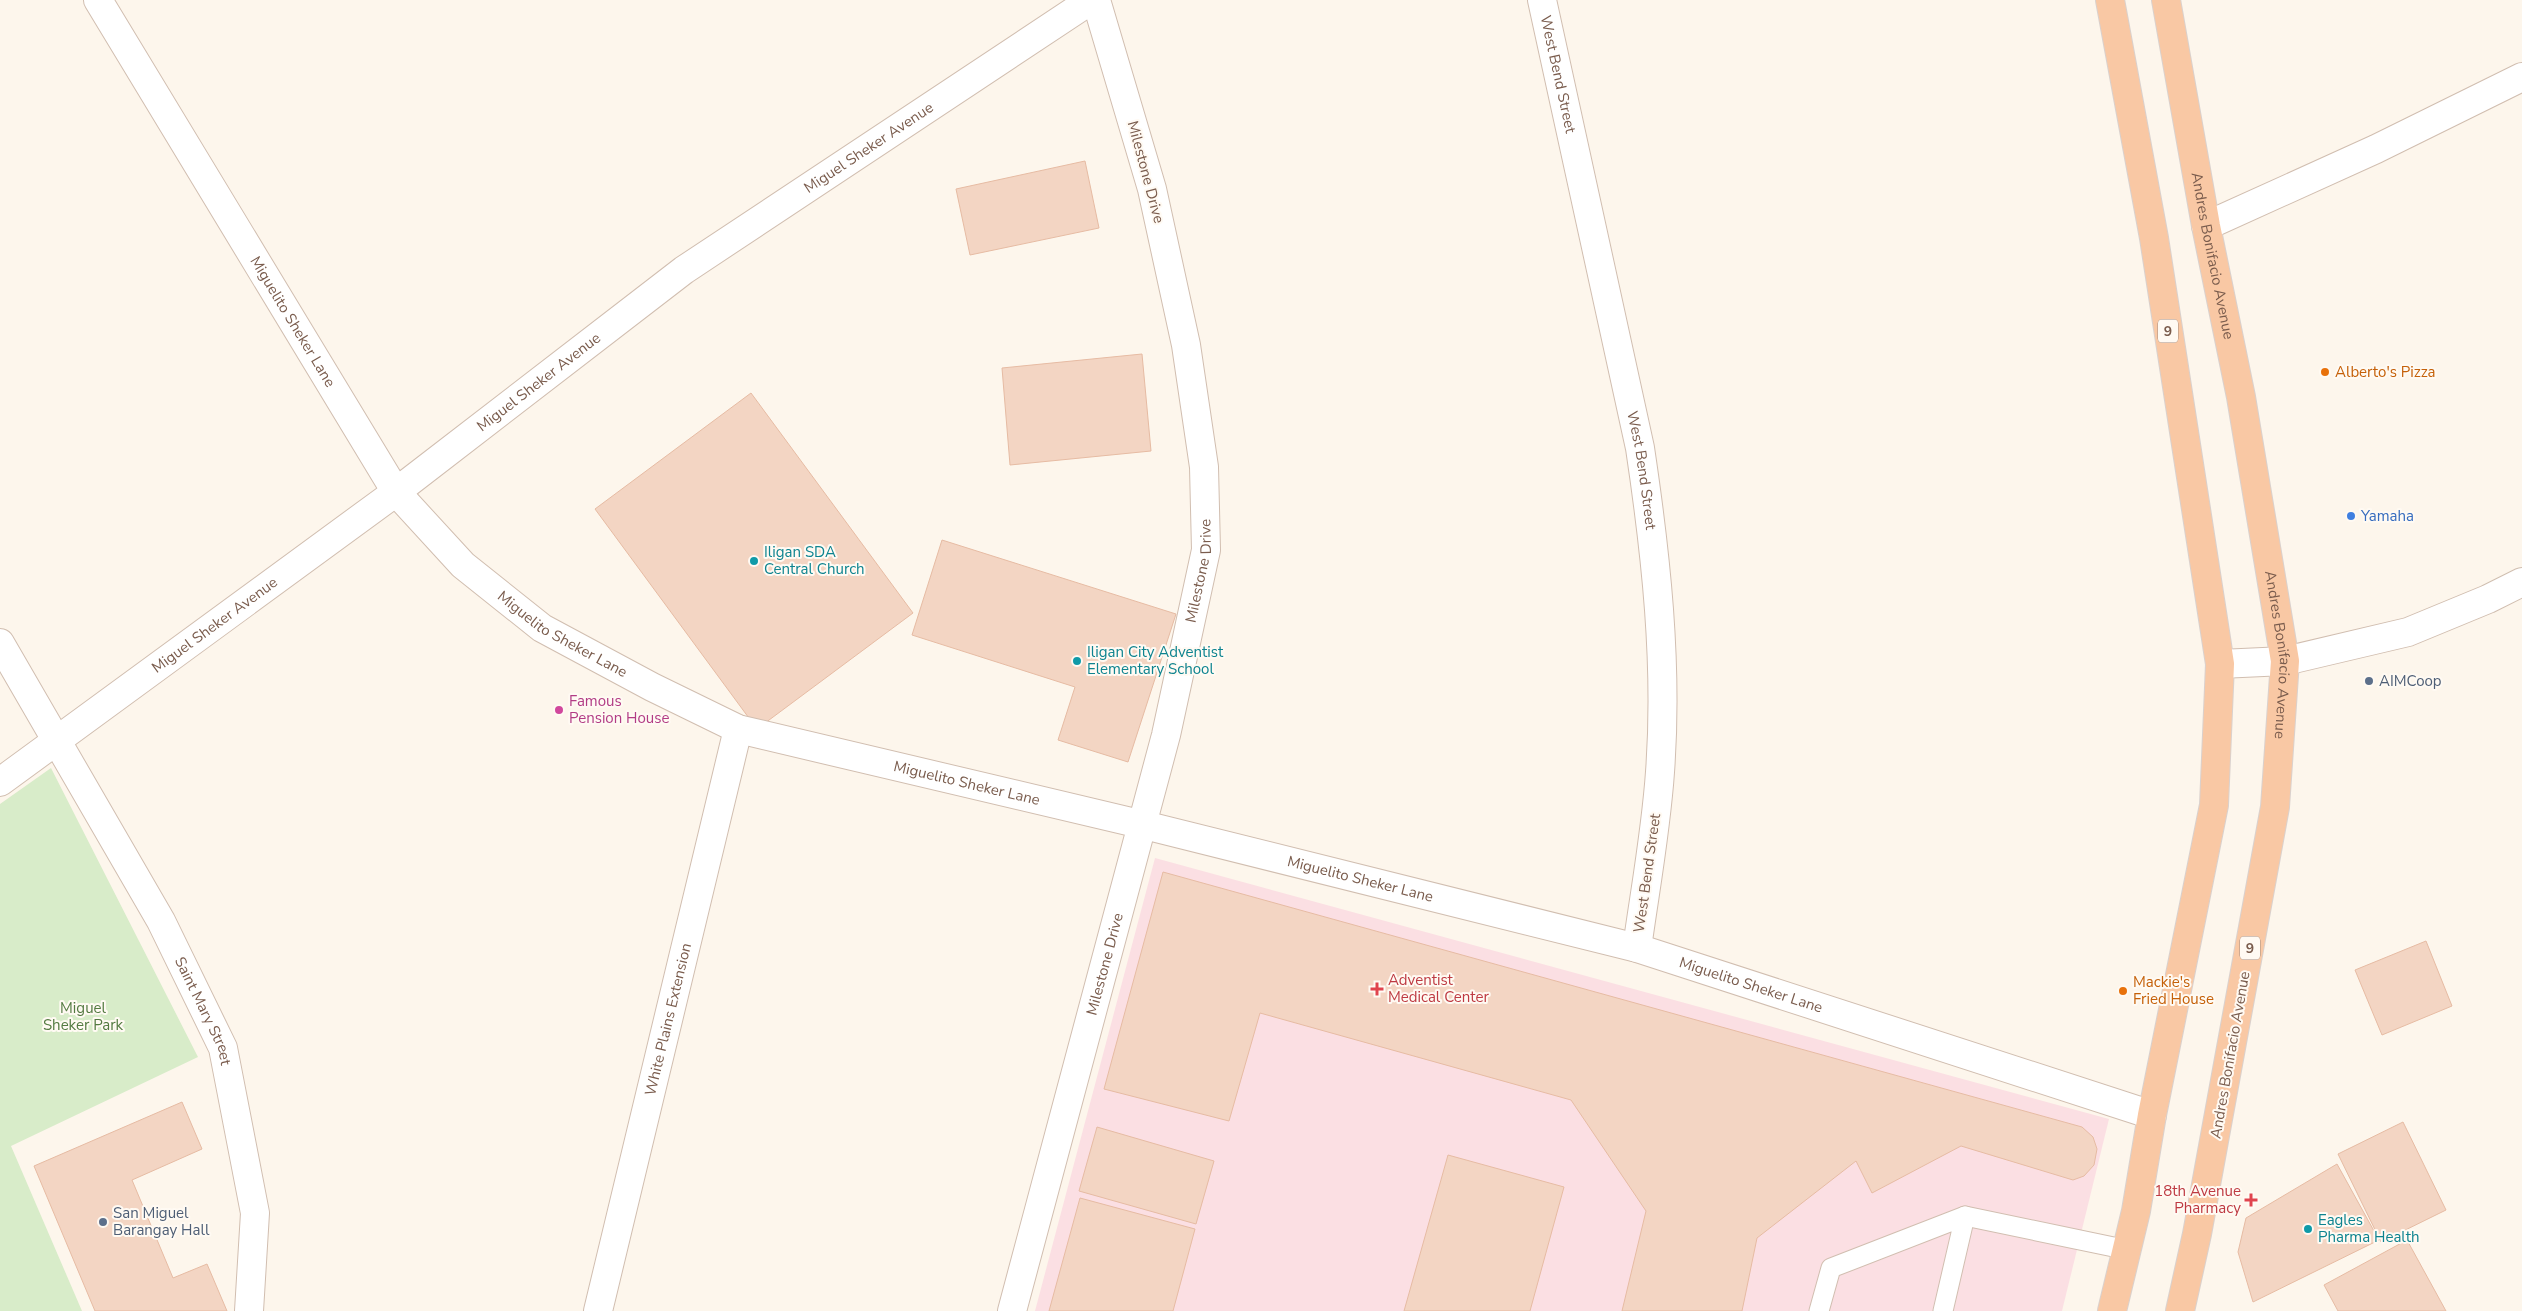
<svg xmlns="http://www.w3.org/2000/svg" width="2522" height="1311" viewBox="0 0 2522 1311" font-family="'Nunito Sans',sans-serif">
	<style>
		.medical { fill: #fbdfe3 }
		.green { fill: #d8ecc9 }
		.building { fill: #f3d5c3; stroke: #e6bba3 }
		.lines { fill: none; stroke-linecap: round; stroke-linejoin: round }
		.service-casing { stroke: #d1beb0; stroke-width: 21 }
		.minor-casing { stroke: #d1beb0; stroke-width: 30 }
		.tertiary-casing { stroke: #d1beb0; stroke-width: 30 }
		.trunk-casing { stroke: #dad1cd; stroke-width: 30 }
		.service { stroke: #fff; stroke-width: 19 }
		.minor { stroke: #fff; stroke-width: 28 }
		.tertiary { stroke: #fff; stroke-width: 28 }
		.trunk { stroke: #f9c8a4; stroke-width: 28 }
		.food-dot { fill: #e8710a; stroke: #fffaf3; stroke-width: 2 }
		.shop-dot { fill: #3f7fe0; stroke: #fffaf3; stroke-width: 2 }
		.culture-dot { fill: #0f9aa8; stroke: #fffaf3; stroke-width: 2 }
		.service-dot { fill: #5c6f8a; stroke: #fffaf3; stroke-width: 2 }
		.hotel-dot { fill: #d1479c; stroke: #fffaf3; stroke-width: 2 }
		.health-dot { fill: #e0444e; stroke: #fffaf3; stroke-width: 2 }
		.labels { text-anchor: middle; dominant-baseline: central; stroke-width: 4; stroke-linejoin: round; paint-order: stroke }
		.shield { fill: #fffaf3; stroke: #a28b7f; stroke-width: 1 }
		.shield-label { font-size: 14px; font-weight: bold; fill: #7a5c4d }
		.street-label { font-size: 15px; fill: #7a5c4d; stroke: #fffaf3 }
		.food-label { font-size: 15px; fill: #c56008; stroke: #fffaf3; text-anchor: start }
		.shop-label { font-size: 15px; fill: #366cbe; stroke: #fffaf3; text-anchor: start }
		.culture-label { font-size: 15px; fill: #0d838f; stroke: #fffaf3; text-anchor: start }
		.service-label { font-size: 15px; fill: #4e5e75; stroke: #fffaf3; text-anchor: start }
		.hotel-label { font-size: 15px; fill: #b23c85; stroke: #fffaf3; text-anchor: start }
		.health-label { font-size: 15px; fill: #be3a42; stroke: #fffaf3; text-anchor: start }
		.park-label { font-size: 15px; fill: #537a41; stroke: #fffaf3 }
	</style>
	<rect width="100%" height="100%" fill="#fdf6ec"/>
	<polygon class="medical" points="1155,858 2109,1119 2062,1311 1035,1311"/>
	<polygon class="green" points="51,768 198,1057 11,1146 82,1311 0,1311 0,804"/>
	<g class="building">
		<polygon points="1085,161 1099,228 970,255 956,189"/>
		<polygon points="1142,354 1151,451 1010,465 1002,368"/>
		<polygon points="751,393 913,613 757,729 595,509"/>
		<polygon points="942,540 1176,614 1128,762 1058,740 1075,687 912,635"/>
		<polygon points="1163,872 2082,1127 2093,1137 2097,1149 2094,1165 2084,1176 2073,1180 1961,1146 1872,1193 1856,1161 1757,1238 1742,1311 1622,1311 1646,1211 1571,1100 1260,1013 1229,1121 1104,1089"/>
		<polygon points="2426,941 2452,1006 2382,1035 2355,970"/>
		<polygon points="182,1102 202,1149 132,1180 173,1278 207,1264 227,1311 95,1311 34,1166"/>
		<polygon points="2403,1122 2446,1210 2381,1242 2338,1154"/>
		<polygon points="1097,1127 1214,1161 1196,1224 1079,1191"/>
		<polygon points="1448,1155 1564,1187 1530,1311 1404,1311"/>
		<polygon points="2337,1164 2379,1240 2253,1302 2238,1252 2246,1218"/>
		<polygon points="1080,1198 1195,1229 1173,1311 1049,1311"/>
		<polygon points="2407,1240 2446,1311 2338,1311 2324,1285"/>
	</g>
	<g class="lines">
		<g class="service-casing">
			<g id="service">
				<polyline points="1965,1216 2128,1250"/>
				<polyline points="1819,1311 1831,1268 1965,1216 1943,1311"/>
			</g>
		</g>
		<g class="minor-casing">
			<g id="minor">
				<path id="s1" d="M98,0L396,492L463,565L542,628L652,687L738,729L1140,824L1637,948L2152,1115"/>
				<path id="s2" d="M1542,0L1640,448C1656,555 1668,664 1660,772C1656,831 1645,890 1637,948"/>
				<polyline points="2206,226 2376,149 2522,77"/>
				<path id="s3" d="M0,643L161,921L223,1048L255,1213L249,1311"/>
				<polyline points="2220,664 2285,661 2408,632 2488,599 2522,582"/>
				<path id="s4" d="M598,1311L738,729"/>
				<path id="s5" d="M1012,1311L1166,735L1206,550L1204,467L1186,345L1152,189L1096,0"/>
			</g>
		</g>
		<g class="tertiary-casing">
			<g id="tertiary">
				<path id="s6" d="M0,782L396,492L684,270L1091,0"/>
			</g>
		</g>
		<g class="trunk-casing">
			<g id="trunk">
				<polyline points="2110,0 2154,238 2220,664 2214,805 2152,1115 2136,1211 2112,1311"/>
				<path id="s7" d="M2166,0L2206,226L2241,397L2285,661L2275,807L2197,1234L2180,1311"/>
			</g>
		</g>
		<use href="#service" class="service"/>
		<use href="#minor" class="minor"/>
		<use href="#tertiary" class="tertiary"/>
		<use href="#trunk" class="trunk"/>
	</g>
	<g class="food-dot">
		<circle cx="2325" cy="372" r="5"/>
		<circle cx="2123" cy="991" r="5"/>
	</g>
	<circle class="shop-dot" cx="2351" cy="516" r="5"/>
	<g class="culture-dot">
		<circle cx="754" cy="561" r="5"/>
		<circle cx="1077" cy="661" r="5"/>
		<circle cx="2308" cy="1229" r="5"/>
	</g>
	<g class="service-dot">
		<circle cx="2369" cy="681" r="5"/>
		<circle cx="103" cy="1222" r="5"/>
	</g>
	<circle class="hotel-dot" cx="559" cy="710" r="5"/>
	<g class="health-dot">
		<path d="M1374.5 981.5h5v5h5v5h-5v5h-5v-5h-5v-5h5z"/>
		<path d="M2248.5 1192.5h5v5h5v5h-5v5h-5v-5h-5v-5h5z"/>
	</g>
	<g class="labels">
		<g class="shield">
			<rect x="2158" y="319.5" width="20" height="23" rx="4"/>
			<rect x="2240" y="936.5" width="20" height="23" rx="4"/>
		</g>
		<g class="shield-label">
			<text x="2168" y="331">9</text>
			<text x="2250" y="948">9</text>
		</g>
		<g class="street-label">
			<text stroke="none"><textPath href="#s2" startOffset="76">West Bend Street</textPath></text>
			<text stroke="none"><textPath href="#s6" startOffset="1076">Miguel Sheker Avenue</textPath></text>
			<text transform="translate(1146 172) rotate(75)">Milestone Drive</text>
			<text stroke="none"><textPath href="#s7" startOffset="260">Andres Bonifacio Avenue</textPath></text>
			<text stroke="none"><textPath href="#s1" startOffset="376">Miguelito Sheker Lane</textPath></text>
			<text stroke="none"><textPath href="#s6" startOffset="671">Miguel Sheker Avenue</textPath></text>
			<text stroke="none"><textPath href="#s2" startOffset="481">West Bend Street</textPath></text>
			<text stroke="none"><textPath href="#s5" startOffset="764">Milestone Drive</textPath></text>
			<text stroke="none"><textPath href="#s6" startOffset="266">Miguel Sheker Avenue</textPath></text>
			<text stroke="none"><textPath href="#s1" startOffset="796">Miguelito Sheker Lane</textPath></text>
			<text stroke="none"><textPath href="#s7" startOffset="665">Andres Bonifacio Avenue</textPath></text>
			<text stroke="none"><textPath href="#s1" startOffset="1231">Miguelito Sheker Lane</textPath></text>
			<text transform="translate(1647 873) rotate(-82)">West Bend Street</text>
			<text stroke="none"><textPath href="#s1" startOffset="1636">Miguelito Sheker Lane</textPath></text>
			<text stroke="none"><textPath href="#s5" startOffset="359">Milestone Drive</textPath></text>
			<text stroke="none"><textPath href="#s1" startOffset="2041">Miguelito Sheker Lane</textPath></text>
			<text stroke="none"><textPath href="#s3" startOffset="421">Saint Mary Street</textPath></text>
			<text stroke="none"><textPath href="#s4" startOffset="300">White Plains Extension</textPath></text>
			<text transform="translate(2230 1055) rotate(-80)">Andres Bonifacio Avenue</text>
		</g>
		<g class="food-label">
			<text x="2335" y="372">Alberto's Pizza</text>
			<text x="2133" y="982">Mackie's<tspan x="2133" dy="17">Fried House</tspan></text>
		</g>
		<g class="shop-label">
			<text x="2361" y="516">Yamaha</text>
		</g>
		<g class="culture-label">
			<text x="764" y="552">Iligan SDA<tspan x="764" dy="17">Central Church</tspan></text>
			<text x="1087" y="652">Iligan City Adventist<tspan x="1087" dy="17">Elementary School</tspan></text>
			<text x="2318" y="1220">Eagles<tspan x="2318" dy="17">Pharma Health</tspan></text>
		</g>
		<g class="service-label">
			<text x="2379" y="681">AIMCoop</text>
			<text x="113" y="1213">San Miguel<tspan x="113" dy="17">Barangay Hall</tspan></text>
		</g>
		<g class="hotel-label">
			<text x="569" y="701">Famous<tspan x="569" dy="17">Pension House</tspan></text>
		</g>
		<g class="health-label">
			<text x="1388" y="980">Adventist<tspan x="1388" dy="17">Medical Center</tspan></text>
			<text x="2241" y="1191" text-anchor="end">18th Avenue<tspan x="2241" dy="17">Pharmacy</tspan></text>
		</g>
		<g class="park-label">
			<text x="83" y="1008">Miguel<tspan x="83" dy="17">Sheker Park</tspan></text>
		</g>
	</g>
</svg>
